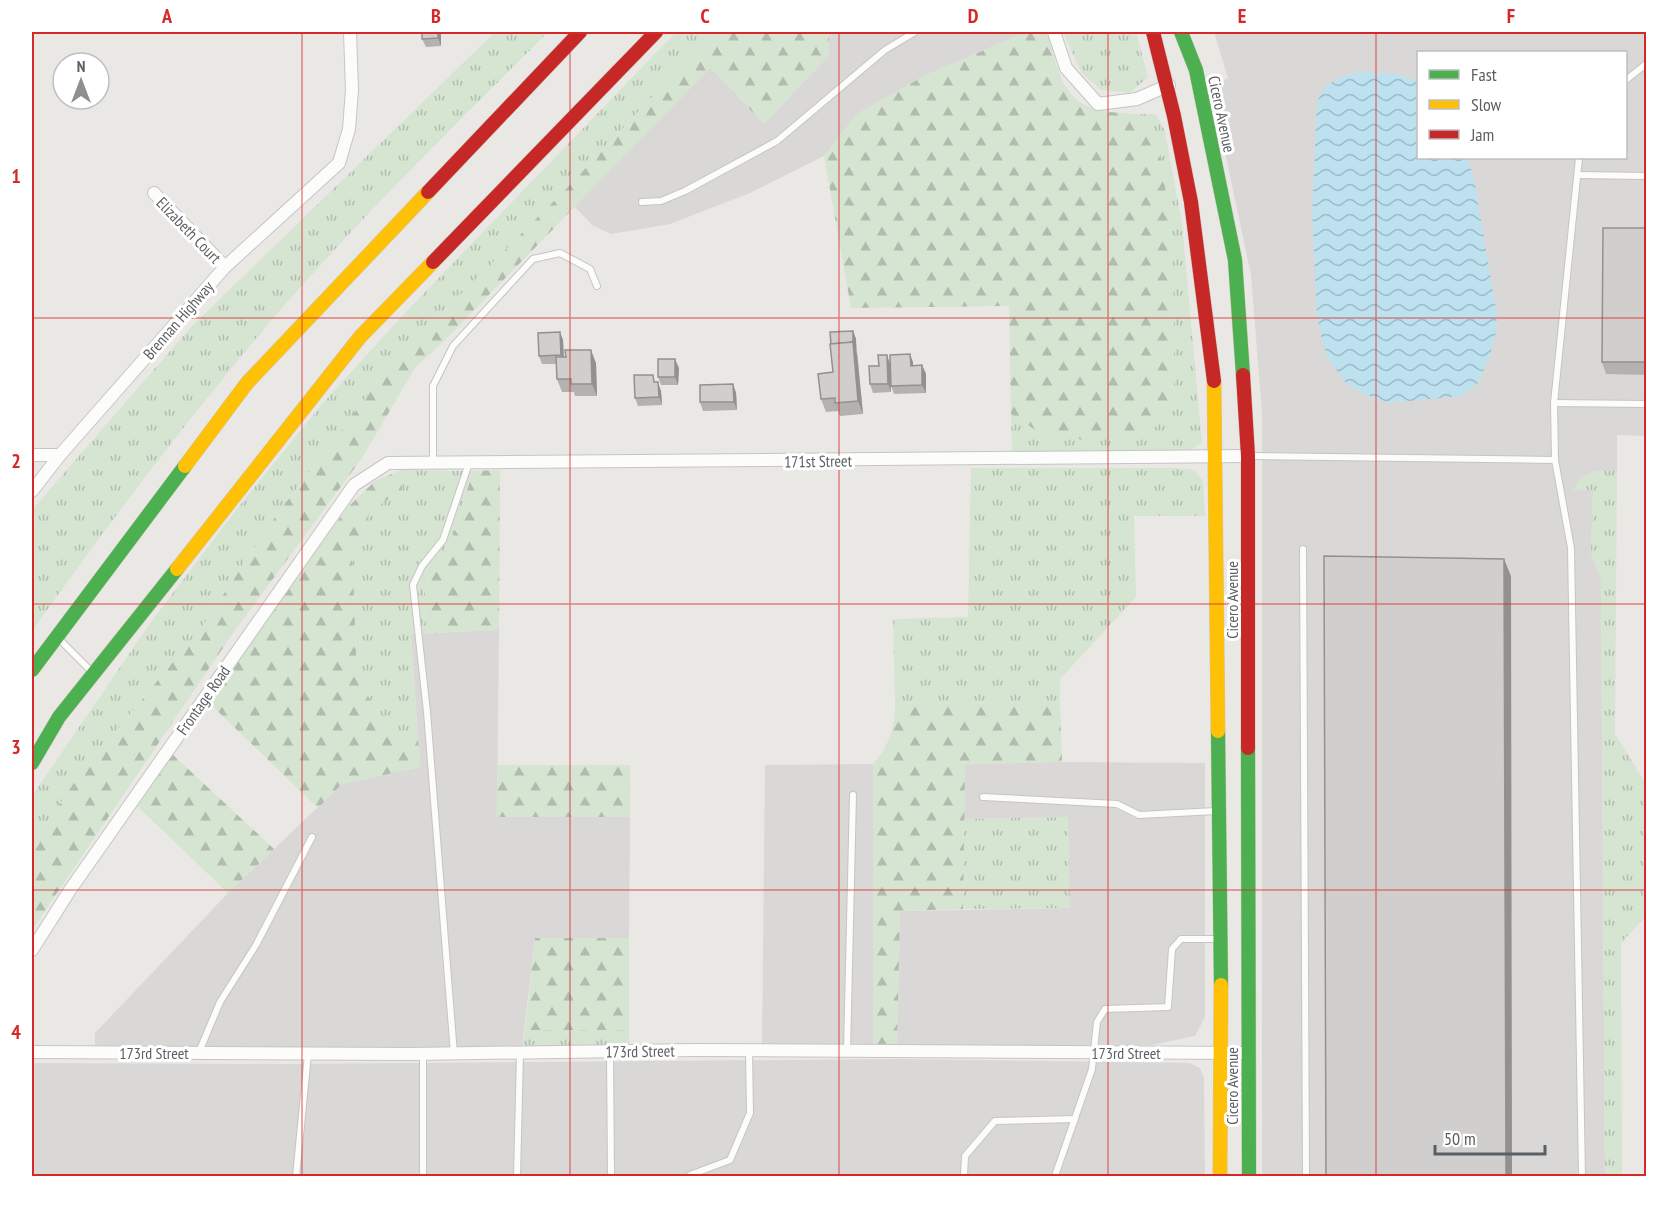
<svg xmlns="http://www.w3.org/2000/svg" width="1678" height="1208" viewBox="0 0 1678 1208" font-family="'PT Sans Narrow',sans-serif">
	<style>
		.industrial { fill: #dad8d6; fill-rule: evenodd }
		.grass { fill: url(#grass-tufts) }
		.forest { fill: url(#forest-firs) }
		.water { fill: url(#water-waves) }
		.lines { fill: none; stroke-linecap: round; stroke-linejoin: round }
		.lane-casing { stroke: #c5c5c5; stroke-width: 8 }
		.street-casing { stroke: #c5c5c5; stroke-width: 14 }
		.fast-casing { stroke: #cfc5b6; stroke-width: 15 }
		.slow-casing { stroke: #cfc5b6; stroke-width: 15 }
		.jam-casing { stroke: #cfc5b6; stroke-width: 15 }
		.lane { stroke: #fcfcfb; stroke-width: 6 }
		.street { stroke: #fcfcfb; stroke-width: 12 }
		.fast { stroke: #4caf50; stroke-width: 14 }
		.slow { stroke: #ffc107; stroke-width: 14 }
		.jam { stroke: #c62828; stroke-width: 14 }
		.wall { fill: #b4b2b1 }
		.shaded-wall { fill: #929190 }
		.building { fill: #d1cfce; stroke: #929190; stroke-width: 1.5 }
		.grid { fill: none; stroke: #d62828; stroke-width: 1.5; stroke-opacity: 0.55 }
		.labels { text-anchor: middle; dominant-baseline: central; stroke-width: 6; stroke-linejoin: round; paint-order: stroke }
		.street-label { font-size: 16px; fill: #5b5f62; stroke: #fff }
		.neatline { fill: none; stroke: #d62828; stroke-width: 2 }
		.grid-label { font-size: 20px; text-anchor: middle; font-weight: bold; fill: #d62828 }
	</style>
	<defs>
		<pattern id="grass-tufts" width="24" height="20" patternUnits="userSpaceOnUse" patternTransform="scale(1.5)"><rect width="24" height="20" fill="#d6e4d2"/><path d="M3 7l-1-3M5 7V3M7 7l1-3M15 17l-1-3M17 17v-4M19 17l1-3" fill="none" stroke="#b1bcae"/></pattern>
		<pattern id="forest-firs" width="22" height="20" patternUnits="userSpaceOnUse" patternTransform="scale(1.5)"><rect width="22" height="20" fill="#d6e4d2"/><path d="M5 1l3.5 6h-7zM16 11l3.5 6h-7z" fill="#b1bcae"/></pattern>
		<pattern id="water-waves" width="16" height="10" patternUnits="userSpaceOnUse" patternTransform="scale(1.5)"><rect width="16" height="10" fill="#bee1f0"/><path d="M0 5q4-4 8 0t8 0" fill="none" stroke="#9dbac6"/></pattern>
	</defs>
	<rect width="100%" height="100%" fill="#eae8e5"/>
	<g class="industrial">
		<polygon points="829,32 1026,32 926,75 857,114 824,156 750,193 670,224 611,234 592,225 574,206 710,68 829,56"/>
		<path d="M1214,32H1646V436L1617,435V471L1595,472L1573,490H1593L1591,553L1601,579L1605,1176H1262V413L1251,275L1211,86L1228,78ZM1418,52H1626V158H1418Z"/>
		<polygon points="499,630 497,817 630,817 629,938 535,938 522,1047 95,1048 95,1033 228,893 342,784 420,767 411,634"/>
		<polygon points="1062,762 1205,763 1205,1017 1195,1036 1152,1045 897,1045 900,911 1069,908 1068,817 964,819 965,764"/>
		<polygon points="873,764 873,1044 762,1046 765,765"/>
		<polygon points="901,1059 1190,1063 1200,1068 1204,1078 1205,1176 32,1176 32,1063 288,1064"/>
	</g>
	<g class="grass">
		<path d="M495,32H548C446,134 341,236 249,347C172,439 101,534 32,631V510L191,327Z"/>
		<polygon points="676,32 713,32 568,187 393,362 278,513 201,628 76,780 32,845 32,796 151,622 240,505 323,403 403,315"/>
		<polygon points="1063,32 1136,32 1148,77 1130,93 1101,90 1081,72"/>
		<polygon points="1140,114 1156,114 1165,131 1182,224 1202,443 1187,452 1012,455 1011,414 1040,433 1155,427 1174,390 1173,259 1156,134"/>
		<polygon points="971,468 1177,468 1194,470 1203,480 1205,516 1134,516 1136,597 1060,679 1060,701 895,704 893,619 968,617"/>
		<polygon points="401,470 473,471 453,536 425,586 426,633 411,634 418,740 382,720 357,677 352,555 371,510 402,491"/>
		<polygon points="1595,471 1617,471 1615,734 1646,784 1646,916 1621,943 1622,1176 1605,1176 1601,579 1591,553 1593,490 1573,491 1581,478"/>
		<polygon points="1068,817 1070,908 963,909 964,819"/>
		<polygon points="525,1030 629,1030 629,1047 522,1047"/>
	</g>
	<g class="forest">
		<polygon points="713,32 829,32 829,56 764,124 710,68 445,340 415,368 362,458 233,633 32,930 32,845 76,780 201,628 278,513 393,362 568,187"/>
		<path d="M1026,32H1047C1065,96 1067,112 1140,114L1156,134L1163,168L1173,259L1174,390L1155,427L1091,441L1040,433L1011,414L1009,306L851,308L824,156L857,114L926,75Z"/>
		<polygon points="401,470 402,491 371,510 352,555 357,677 382,720 418,740 421,767 342,784 318,808 207,701 348,507 375,481"/>
		<polygon points="500,470 499,630 426,633 425,586 453,536 473,471"/>
		<path d="M1060,701L1062,762L965,764L963,909L900,911L897,1045L873,1044V764C889,747 895,727 895,704Z"/>
		<polygon points="172,754 274,849 228,893 135,804"/>
		<polygon points="498,765 630,765 630,817 496,817"/>
		<polygon points="535,938 629,938 629,1030 525,1030"/>
	</g>
	<path class="water" d="M1361,72L1397,74L1418,81V158H1467L1474,179L1496,309L1497,329L1490,355L1478,383L1461,396L1388,403L1365,394L1346,383L1327,357L1321,336L1317,316L1312,211L1317,103C1325,82 1339,76 1361,72Z"/>
	<g class="lines">
		<g class="lane-casing">
			<g id="lane">
				<polyline points="1626,80 1646,64"/>
				<polyline points="1578,175 1646,176"/>
				<polyline points="642,202 661,201 685,191 777,141 885,50 915,32"/>
				<polyline points="1554,403 1646,404"/>
				<polyline points="1251,456 1555,460 1554,403 1579,158"/>
				<polyline points="1555,460 1571,548 1582,1176"/>
				<polyline points="433,462 433,386 453,346 533,259 560,253 590,269 597,286"/>
				<polyline points="1303,549 1306,1176"/>
				<polyline points="59,639 90,670"/>
				<polyline points="983,797 1117,804 1139,815 1216,811"/>
				<polyline points="847,1051 853,795"/>
				<polyline points="199,1052 220,1002 256,945 312,837"/>
				<polyline points="610,1052 611,1176"/>
				<polyline points="454,1054 427,712 413,585 422,566 443,540 469,463"/>
				<polyline points="690,1175 730,1160 750,1113 749,1051"/>
				<polyline points="296,1176 308,1054"/>
				<polyline points="423,1176 423,1054"/>
				<polyline points="517,1176 520,1053"/>
				<polyline points="964,1176 965,1156 995,1121 1075,1119"/>
				<polyline points="1055,1176 1092,1069 1097,1022 1105,1009 1168,1007 1172,949 1181,939 1218,939"/>
			</g>
		</g>
		<g class="street-casing">
			<g id="street">
				<polyline points="1054,32 1066,68 1098,104 1137,99 1169,85"/>
				<polyline points="154,193 225,267"/>
				<polyline points="32,455 60,455"/>
				<polyline points="32,491 60,455 225,267 339,163 349,129 352,90 350,32"/>
				<polyline points="32,950 70,890 354,485 388,463 1248,456"/>
				<polyline points="32,1052 411,1054 695,1050 1249,1053"/>
			</g>
		</g>
		<g class="fast-casing">
			<g id="fast">
				<polyline points="1181,32 1196,70 1235,260 1243,375"/>
				<polyline points="32,670 185,466"/>
				<polyline points="1218,731 1221,985"/>
				<polyline points="1248,748 1249,1176"/>
				<polyline points="32,763 59,717 177,569"/>
			</g>
		</g>
		<g class="slow-casing">
			<g id="slow">
				<polyline points="1214,381 1218,731"/>
				<polyline points="185,466 247,383 428,192"/>
				<polyline points="177,569 360,337 433,262"/>
				<polyline points="1220,1176 1221,985"/>
			</g>
		</g>
		<g class="jam-casing">
			<g id="jam">
				<polyline points="1153,32 1174,116 1191,202 1214,381"/>
				<polyline points="428,192 580,32"/>
				<polyline points="433,262 656,32"/>
				<polyline points="1243,375 1248,456 1248,748"/>
			</g>
		</g>
		<use href="#lane" class="lane"/>
		<use href="#street" class="street"/>
		<use href="#fast" class="fast"/>
		<use href="#slow" class="slow"/>
		<use href="#jam" class="jam"/>
	</g>
	<g class="wall">
		<polygon points="422,32 441,32 441,46 426,47 422,39"/>
		<polygon points="1647,228 1647,375 1606,374 1602,362"/>
		<polygon points="853,331 856,339 863,414 840,416 838,411 826,412 821,399"/>
		<polygon points="560,332 563,340 564,357 596,363 597,396 575,396 574,392 562,392 557,379 556,364 542,364 539,356"/>
		<polygon points="887,355 890,364 891,392 873,393 870,384 879,366"/>
		<polygon points="913,362 913,366 922,365 926,374 926,393 894,394 891,386"/>
		<polygon points="679,368 678,385 661,385 658,377"/>
		<polygon points="655,382 661,391 662,405 638,406 635,398"/>
		<polygon points="733,384 736,393 737,410 703,411 700,402"/>
	</g>
	<g class="shaded-wall">
		<polygon points="438,32 441,32 441,46 438,38"/>
		<polygon points="853,331 856,339 856,352 853,344"/>
		<polygon points="560,332 563,340 564,363 561,355"/>
		<polygon points="853,342 857,355 863,414 858,401"/>
		<polygon points="591,350 596,363 597,396 592,384"/>
		<polygon points="910,354 913,362 914,375 911,366"/>
		<polygon points="887,355 890,364 891,392 888,384"/>
		<polygon points="675,359 679,368 678,385 675,377"/>
		<polygon points="922,365 926,374 926,393 922,385"/>
		<polygon points="658,382 661,391 662,405 659,397"/>
		<polygon points="733,384 736,393 737,410 734,402"/>
		<polygon points="1504,559 1511,576 1512,1176 1506,1176"/>
	</g>
	<g class="building">
		<polygon points="422,32 438,32 438,38 422,39"/>
		<polygon points="1603,228 1647,228 1647,362 1602,362"/>
		<polygon points="853,331 853,344 853,342 831,344 830,332"/>
		<polygon points="560,332 561,355 539,356 538,333"/>
		<polygon points="853,342 858,401 835,403 835,398 821,399 818,374 833,372 830,344"/>
		<polygon points="565,350 591,350 592,384 571,384 571,379 557,379 556,357 566,357"/>
		<polygon points="910,354 911,366 922,365 922,385 891,386 890,355"/>
		<polygon points="878,355 887,355 888,384 870,384 869,366 879,366"/>
		<rect x="658" y="359" width="17" height="18"/>
		<polygon points="634,375 653,375 654,382 658,382 659,397 635,398"/>
		<polygon points="733,384 734,402 700,402 700,385"/>
		<polygon points="1324,556 1504,559 1506,1176 1326,1176"/>
	</g>
	<path class="grid" d="M302,32V1176M570,32V1176M839,32V1176M1108,32V1176M1376,32V1176M32,318H1646M32,604H1646M32,890H1646"/>
	<g class="labels">
		<g class="street-label">
			<text transform="translate(1222 114) rotate(78)">Cicero Avenue</text>
			<text transform="translate(189 230) rotate(46)">Elizabeth Court</text>
			<text transform="translate(178 320) rotate(-49)">Brennan Highway</text>
			<text transform="translate(818 461) rotate(-1)">171st Street</text>
			<text transform="translate(1232 600) rotate(-90)">Cicero Avenue</text>
			<text transform="translate(203 700) rotate(-55)">Frontage Road</text>
			<text transform="translate(640 1051) rotate(-1)">173rd Street</text>
			<text x="154" y="1053">173rd Street</text>
			<text x="1126" y="1053">173rd Street</text>
			<text transform="translate(1232 1086) rotate(-90)">Cicero Avenue</text>
		</g>
	</g>
	<rect width="1678" height="1208" fill="none" stroke="#ffffff" stroke-width="66"/>
	<rect x="1417" y="51" width="210" height="108" fill="#ffffff" stroke="#bdbfc0" stroke-width="1.5"/>
	<rect x="1429" y="70" width="30" height="9" fill="#4caf50" stroke="#bdbfc0" stroke-width="1.5"/>
	<text x="1471" y="81" font-size="18" fill="#5b5f62">Fast</text>
	<rect x="1429" y="100" width="30" height="9" fill="#ffc107" stroke="#bdbfc0" stroke-width="1.5"/>
	<text x="1471" y="111" font-size="18" fill="#5b5f62">Slow</text>
	<rect x="1429" y="130" width="30" height="9" fill="#c62828" stroke="#bdbfc0" stroke-width="1.5"/>
	<text x="1471" y="141" font-size="18" fill="#5b5f62">Jam</text>
	<g transform="translate(81 81)"><circle r="28" fill="#ffffff" stroke="#bdbfc0" stroke-width="1.5"/>
	<path d="M0-4.5L10 22L0 15L-10 22Z" fill="#8d8f90"/>
	<text y="-9" font-size="16" font-weight="bold" text-anchor="middle" fill="#5b5f62">N</text>
	</g>
	<path d="M1435 1145v9h110v-9" fill="none" stroke="#5b5f62" stroke-width="3"/>
	<text x="1444" y="1145" font-size="18" fill="#5b5f62" stroke="#ffffff" stroke-width="4.5" paint-order="stroke">50 m</text>
	<rect x="33" y="33" width="1612" height="1142" class="neatline"/>
	<g class="grid-label">
		<text x="167" y="23">A</text>
		<text x="436" y="23">B</text>
		<text x="705" y="23">C</text>
		<text x="973" y="23">D</text>
		<text x="1242" y="23">E</text>
		<text x="1511" y="23">F</text>
		<text x="16" y="183">1</text>
		<text x="16" y="468">2</text>
		<text x="16" y="754">3</text>
		<text x="16" y="1039">4</text>
	</g>
</svg>
